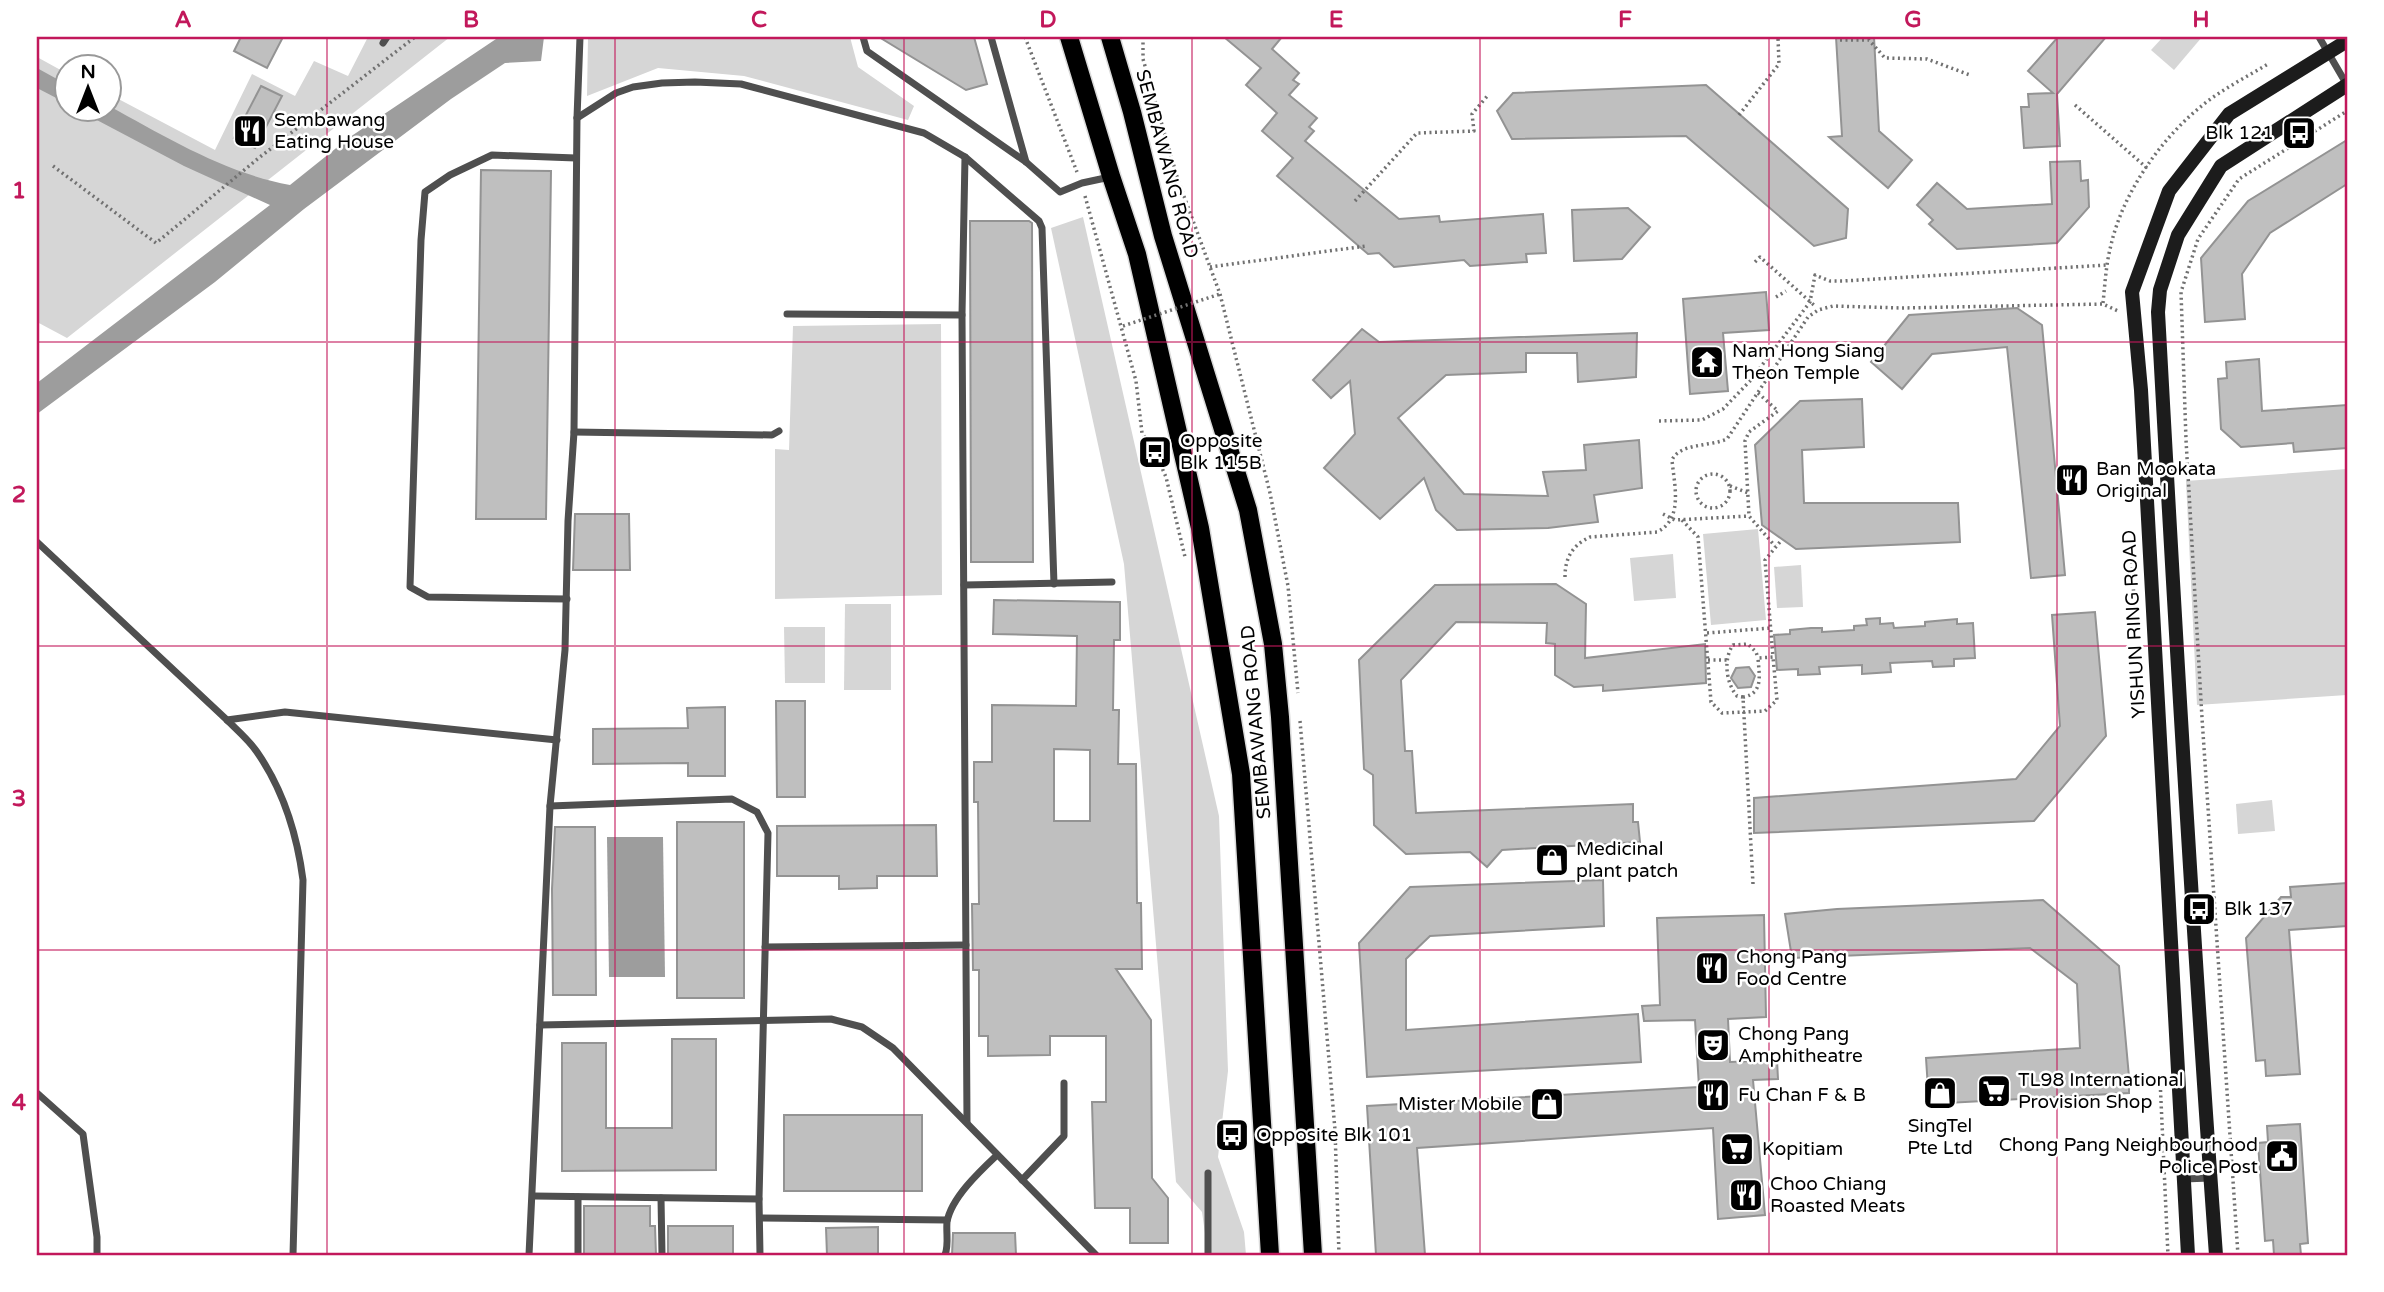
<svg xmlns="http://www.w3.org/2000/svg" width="2384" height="1292" viewBox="0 0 2384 1292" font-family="'Varela Round',sans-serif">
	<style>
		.green { fill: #d6d6d6 }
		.water { fill: #9d9d9d }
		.building { fill: #bfbfbf; stroke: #939393; stroke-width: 2; fill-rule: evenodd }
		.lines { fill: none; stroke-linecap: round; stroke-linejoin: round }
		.primary-casing { stroke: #dbdbdb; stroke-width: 21 }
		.path { stroke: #717171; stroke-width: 3.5; stroke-dasharray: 2 3.5; stroke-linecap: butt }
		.lane { stroke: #4f4f4f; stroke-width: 7 }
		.secondary { stroke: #1c1c1c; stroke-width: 14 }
		.primary { stroke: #000; stroke-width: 18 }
		.path-bridge { stroke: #717171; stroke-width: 3.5; stroke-dasharray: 2 3.5; stroke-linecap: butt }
		.grid { fill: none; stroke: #c2185b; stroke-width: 2; stroke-opacity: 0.55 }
		.labels { text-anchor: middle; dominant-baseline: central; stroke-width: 5; stroke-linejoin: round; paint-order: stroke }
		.poi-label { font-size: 19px; fill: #000; stroke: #fff; text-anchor: start }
		.street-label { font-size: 19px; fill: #000; stroke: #fff }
		.neatline { fill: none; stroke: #c2185b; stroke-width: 2.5 }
		.grid-label { font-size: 23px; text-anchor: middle; font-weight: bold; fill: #c2185b }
	</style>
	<rect width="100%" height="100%" fill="#fff"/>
	<g class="green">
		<polygon points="368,37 450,37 67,338 37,322 37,57 66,73 66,108 108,108 109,94 215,150 252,74 295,96 314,61 348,76"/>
		<polygon points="588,37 850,37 858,67 914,106 908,120 744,76 658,68 587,96"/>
		<polygon points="2163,37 2202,37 2174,70 2151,50"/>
		<polygon points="1083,217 1219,816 1228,1071 1218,1157 1244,1232 1246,1255 1208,1255 1202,1212 1176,1182 1124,564 1051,228"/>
		<polygon points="941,324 942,595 775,599 775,449 789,450 793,326"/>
		<polygon points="2347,469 2347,695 2197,705 2186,481"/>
		<polygon points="1758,529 1766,620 1711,625 1703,534"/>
		<polygon points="1673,554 1676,598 1634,601 1630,558"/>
		<polygon points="1801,565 1803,607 1777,608 1774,567"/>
		<polygon points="845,604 891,604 891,690 844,690"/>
		<polygon points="784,627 825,627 825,683 785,683"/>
		<polygon points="2272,800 2275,831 2238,834 2236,804"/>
	</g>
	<g class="water">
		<path d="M544,37L541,61L505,63L451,99L304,209L215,282L37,414V383L270,205L184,166L76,109L108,108L109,106C166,137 225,173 290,185L350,137L496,39Z"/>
		<polygon points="37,68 66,84 66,103 37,88"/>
		<polygon points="607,837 663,837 665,977 609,977"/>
	</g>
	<g class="building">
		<polygon points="241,37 283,37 267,68 234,51"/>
		<polygon points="879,37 974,37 987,84 966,90"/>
		<polygon points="1224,37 1282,37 1272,49 1299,73 1293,80 1299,84 1289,95 1317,118 1309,127 1314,131 1305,141 1399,219 1439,216 1440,222 1543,214 1546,253 1526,254 1527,262 1470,266 1464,260 1394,267 1379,253 1368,254 1277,176 1293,158 1262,131 1277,113 1246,85 1261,68"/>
		<polygon points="1836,37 1874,37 1879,131 1912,160 1888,188 1829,137 1842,136"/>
		<polygon points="2058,37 2106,37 2057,94 2060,146 2024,148 2021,107 2029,107 2028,94 2053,93 2028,71"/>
		<polygon points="1706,85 1848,209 1846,238 1814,246 1686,136 1512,139 1497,111 1513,93"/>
		<polygon points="261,86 282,96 255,148 234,138"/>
		<polygon points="2347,140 2347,184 2270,233 2242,274 2245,319 2205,322 2201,258 2248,201"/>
		<polygon points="2080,161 2081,181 2088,180 2089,207 2057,243 1957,249 1929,224 1933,220 1917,205 1937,183 1967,209 2052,204 2050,162"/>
		<polygon points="481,170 551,171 546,519 476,519"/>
		<polygon points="1628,208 1650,227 1622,259 1574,261 1572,210"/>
		<polygon points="970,221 1029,221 1032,223 1033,562 971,562"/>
		<polygon points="1766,292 1769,330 1723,333 1728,391 1690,394 1683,299"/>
		<polygon points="2017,308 2042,325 2065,575 2031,578 2007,347 1932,354 1902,389 1871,362 1909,315"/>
		<polygon points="1362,329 1379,342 1637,333 1636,377 1578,382 1577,353 1526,353 1526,372 1446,375 1398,418 1464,494 1548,496 1543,472 1586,470 1584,445 1639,440 1642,488 1594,495 1598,522 1548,528 1457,530 1436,510 1424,478 1380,519 1324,468 1355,434 1350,381 1331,398 1313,380"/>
		<polygon points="2259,359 2262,411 2347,405 2347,448 2294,452 2293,443 2241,447 2221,429 2218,379 2227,378 2226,362"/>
		<polygon points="1862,399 1864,447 1802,450 1804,503 1958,503 1960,542 1796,549 1762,525 1755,445 1800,401"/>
		<polygon points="575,514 629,514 630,570 573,570"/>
		<polygon points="1556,584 1586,604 1585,658 1705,644 1706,683 1603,691 1603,685 1574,687 1555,675 1555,644 1546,643 1547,623 1456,622 1401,680 1405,751 1412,751 1416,813 1633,804 1633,822 1638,822 1640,842 1502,850 1487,867 1470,852 1406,854 1374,825 1373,775 1364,769 1359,660 1435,585"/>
		<path d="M994,600L1120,602V640H1114L1113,710H1119L1118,764H1136L1137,903H1141L1142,969H1116L1151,1020L1152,1178L1168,1198V1243H1130V1208H1095L1092,1102H1106V1036H1050V1055L988,1056V1036H979V970H973L972,904H979L978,802H974V762H992V705L1076,706L1077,636L993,634ZM1054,749L1090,750V821H1054Z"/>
		<polygon points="2095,612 2106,736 2034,821 1754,833 1754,798 2016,779 2060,726 2052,615"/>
		<polygon points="1880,618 1880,624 1893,623 1894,628 1925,626 1925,622 1946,620 1957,619 1957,624 1973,623 1975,658 1954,659 1954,666 1933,667 1932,661 1890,663 1891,672 1862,674 1862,665 1819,667 1820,674 1798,675 1798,669 1777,670 1774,635 1790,634 1790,630 1811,628 1822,628 1822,632 1854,630 1854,626 1867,625 1866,619"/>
		<polygon points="1749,667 1755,676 1751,687 1738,688 1731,678 1736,668"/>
		<polygon points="776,701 805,701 805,797 777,797"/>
		<polygon points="725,707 725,776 688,776 688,763 593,764 593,729 688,728 687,708"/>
		<rect x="677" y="822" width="67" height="176"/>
		<polygon points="936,825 937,876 877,876 877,888 839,889 839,876 777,876 777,826"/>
		<polygon points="555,827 595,827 596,995 553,995 552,889"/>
		<polygon points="1603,880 1604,926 1430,936 1406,959 1406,1030 1638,1014 1641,1062 1367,1077 1359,943 1410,887"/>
		<polygon points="2347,883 2347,926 2289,930 2300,1074 2266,1076 2265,1060 2256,1061 2246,938 2281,897 2291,897 2290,887"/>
		<polygon points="2043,900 2119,966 2129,1077 2129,1093 1929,1104 1926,1058 2080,1048 2077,984 2030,948 1792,958 1785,914 1837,909"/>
		<polygon points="1764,915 1766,1017 1728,1019 1730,1062 1777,1060 1778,1079 1753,1080 1765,1215 1718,1219 1713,1128 1417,1148 1425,1255 1376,1255 1367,1106 1699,1087 1695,1020 1644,1021 1642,1006 1660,1005 1657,918"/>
		<polygon points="672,1039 716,1039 716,1170 562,1171 562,1043 606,1043 606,1128 672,1128"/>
		<rect x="784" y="1115" width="138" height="76"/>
		<polygon points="2300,1124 2308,1243 2300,1244 2301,1255 2274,1255 2273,1240 2265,1241 2258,1143 2268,1142 2267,1126"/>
		<polygon points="584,1206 650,1206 650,1226 655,1226 656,1255 584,1255"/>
		<rect x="668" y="1226" width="65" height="29"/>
		<polygon points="878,1227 878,1255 827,1255 826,1228"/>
		<polygon points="953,1233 1015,1233 1016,1255 952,1255"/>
	</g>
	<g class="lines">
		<g class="primary-casing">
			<g id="primary">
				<polyline points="1069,37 1111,176 1137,254 1200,528 1241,774 1270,1255"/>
				<polyline points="1110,37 1132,112 1163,236 1248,510 1273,644 1280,717 1313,1255"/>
			</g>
		</g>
		<g class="path">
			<polyline points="1025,37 1077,172"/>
			<polyline points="1143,37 1143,59 1178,180 1220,294 1270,493 1288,586 1298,693"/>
			<polyline points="1840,40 1869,40 1885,58 1927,59 1970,75"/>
			<polyline points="2075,105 2147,168"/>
			<polyline points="1739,115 1779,64 1778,37"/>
			<polyline points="53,166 156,243 260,157 415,37"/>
			<polyline points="1085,196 1136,381 1142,433 1155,452 1166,477 1185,557"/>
			<polyline points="1355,201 1417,133 1474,131 1472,114 1489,94"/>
			<polyline points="1755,262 1760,257 1815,306"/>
			<polyline points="1210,267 1366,246"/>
			<polyline points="1776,297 1786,291"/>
			<path d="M2103,303C2105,284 2106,264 2111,245C2123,192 2162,137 2204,104C2224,88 2247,77 2268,64"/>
			<polyline points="1758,393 1778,411 1749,432 1745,441 1749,516 1775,546"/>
			<polyline points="1659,421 1702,420 1723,409 1750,381 1810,302 1815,275 1830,281 1843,281 2107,265"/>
			<circle cx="1713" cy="491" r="17"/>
			<polyline points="1730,486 1748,493"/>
			<polyline points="1663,514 1675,520 1749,516"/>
			<polyline points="1682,520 1698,537 1711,702 1722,713 1765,711 1777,700 1773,657"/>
			<polyline points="2132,562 2134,600"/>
			<path d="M1565,577C1565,557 1573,545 1590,537L1657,532C1684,519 1674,484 1672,460C1680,443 1708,447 1727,439L1808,317L1818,310L1833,306L1902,308L2103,304L2118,311"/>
			<polyline points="1707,633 1771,628"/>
			<polyline points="1708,660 1727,660"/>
			<path d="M1743,697L1737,696C1726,683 1723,659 1733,645L1748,644L1756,652L1758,658"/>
			<polyline points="1300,721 1335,1130 1339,1255"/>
			<path d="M1753,884L1743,697C1764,694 1759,674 1758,658L1773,657L1765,560L1780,542"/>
			<polyline points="2160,1079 2168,1255"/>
			<polyline points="2238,1255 2202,718 2186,440 2181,292 2198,239 2239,179 2347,111"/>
		</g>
		<g class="lane">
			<polyline points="863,37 867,51 1026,162 1060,192 1082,183 1110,177"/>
			<polyline points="991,37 1026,162"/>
			<polyline points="2319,37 2347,85"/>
			<polyline points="383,43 387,37"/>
			<polyline points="577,118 616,93 633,87 662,83 695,82 741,84 924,133 965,157 1039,221 1042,228 1054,584"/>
			<polyline points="965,157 962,315 967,1122"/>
			<polyline points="787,314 962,315"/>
			<polyline points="574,432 772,435 779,431"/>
			<path d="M37,542L227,720C237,730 249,740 257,752C284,791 297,834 303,880L293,1255"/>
			<polyline points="964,585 1112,582"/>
			<polyline points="567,599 428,597 410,587 421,240 425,192 450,175 492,155 576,158"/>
			<polyline points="227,720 285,712 557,740"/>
			<polyline points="550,806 732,799 757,812 768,833 759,1199 760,1255"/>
			<polyline points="765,947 966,945"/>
			<polyline points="540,1025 831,1019 862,1027 893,1048 1096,1255"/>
			<polyline points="37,1093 83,1134 97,1237 97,1255"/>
			<polyline points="2184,1179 2210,1178"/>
			<polyline points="1022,1180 1064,1136 1064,1083"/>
			<polyline points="534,1196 759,1199"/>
			<polyline points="661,1198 662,1255"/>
			<polyline points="760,1218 947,1220"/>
			<polyline points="529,1255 550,806 565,650 568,521 574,432 577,118 580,37"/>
			<polyline points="578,1255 578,1197"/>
			<path d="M945,1255C949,1245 946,1233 947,1222C951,1198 980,1171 997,1155"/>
			<polyline points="1208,1255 1208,1173"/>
		</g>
		<g class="secondary">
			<polyline points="2188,1255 2141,390 2132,292 2169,191 2229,114 2347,41"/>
			<path d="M2216,1255C2193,941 2175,626 2158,312L2160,290L2178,235L2221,166L2347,85"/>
		</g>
		<use href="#primary" class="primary"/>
		<polyline class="path-bridge" points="1123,326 1220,294"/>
	</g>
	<path class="grid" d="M327,37V1255M615,37V1255M904,37V1255M1192,37V1255M1480,37V1255M1769,37V1255M2057,37V1255M37,342H2347M37,646H2347M37,950H2347"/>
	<defs>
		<g id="restaurant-square" transform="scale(1.75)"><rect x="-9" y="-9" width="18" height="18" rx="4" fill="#000" stroke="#fff"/><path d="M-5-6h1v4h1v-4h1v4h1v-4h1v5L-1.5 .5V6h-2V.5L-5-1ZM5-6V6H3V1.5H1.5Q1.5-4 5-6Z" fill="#fff"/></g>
		<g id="bus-square" transform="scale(1.75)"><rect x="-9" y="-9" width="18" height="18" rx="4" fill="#000" stroke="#fff"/><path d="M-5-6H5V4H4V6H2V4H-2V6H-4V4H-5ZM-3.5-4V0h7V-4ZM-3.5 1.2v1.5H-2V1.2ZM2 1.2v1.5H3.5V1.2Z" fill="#fff"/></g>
		<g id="temple-square" transform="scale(1.75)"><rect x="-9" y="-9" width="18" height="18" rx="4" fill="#000" stroke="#fff"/><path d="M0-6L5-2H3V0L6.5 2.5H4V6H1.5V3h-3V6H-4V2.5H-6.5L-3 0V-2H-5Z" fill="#fff"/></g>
		<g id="shop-square" transform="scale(1.75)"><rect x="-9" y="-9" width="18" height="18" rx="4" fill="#000" stroke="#fff"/><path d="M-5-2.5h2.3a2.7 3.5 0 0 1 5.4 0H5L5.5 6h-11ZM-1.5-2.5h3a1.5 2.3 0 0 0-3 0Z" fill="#fff"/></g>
		<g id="theatre-square" transform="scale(1.75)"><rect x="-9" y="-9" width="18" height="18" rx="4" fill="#000" stroke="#fff"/><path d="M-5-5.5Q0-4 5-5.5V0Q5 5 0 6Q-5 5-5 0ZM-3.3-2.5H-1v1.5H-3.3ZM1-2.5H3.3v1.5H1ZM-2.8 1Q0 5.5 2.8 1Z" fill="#fff"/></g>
		<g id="supermarket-square" transform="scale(1.75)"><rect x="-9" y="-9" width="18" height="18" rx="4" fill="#000" stroke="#fff"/><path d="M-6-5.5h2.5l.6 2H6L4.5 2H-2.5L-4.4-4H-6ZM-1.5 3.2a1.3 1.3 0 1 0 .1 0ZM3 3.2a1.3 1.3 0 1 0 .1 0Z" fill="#fff"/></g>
		<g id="civic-square" transform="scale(1.75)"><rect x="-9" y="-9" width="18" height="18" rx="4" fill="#000" stroke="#fff"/><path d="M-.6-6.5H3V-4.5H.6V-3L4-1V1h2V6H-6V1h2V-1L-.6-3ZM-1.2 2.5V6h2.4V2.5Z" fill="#fff"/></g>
	</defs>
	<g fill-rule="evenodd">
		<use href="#restaurant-square" x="250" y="131"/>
		<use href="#bus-square" x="2299" y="133"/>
		<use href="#temple-square" x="1707" y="362"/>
		<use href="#bus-square" x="1155" y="452"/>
		<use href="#restaurant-square" x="2072" y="480"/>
		<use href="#shop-square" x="1552" y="860"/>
		<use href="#bus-square" x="2199" y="909"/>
		<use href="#restaurant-square" x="1712" y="968"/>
		<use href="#theatre-square" x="1713" y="1045"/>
		<use href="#supermarket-square" x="1994" y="1091"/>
		<use href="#shop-square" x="1940" y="1093"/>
		<use href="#restaurant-square" x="1713" y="1095"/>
		<use href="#shop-square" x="1547" y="1104"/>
		<use href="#bus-square" x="1232" y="1135"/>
		<use href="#supermarket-square" x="1737" y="1149"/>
		<use href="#civic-square" x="2282" y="1156"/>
		<use href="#restaurant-square" x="1746" y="1195"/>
	</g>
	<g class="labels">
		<g class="poi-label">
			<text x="274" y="120">Sembawang<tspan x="274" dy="22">Eating House</tspan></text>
			<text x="2274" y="133" text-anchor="end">Blk 121</text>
			<text x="1732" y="351">Nam Hong Siang<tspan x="1732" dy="22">Theon Temple</tspan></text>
			<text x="1180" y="441">Opposite<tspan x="1180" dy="22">Blk 115B</tspan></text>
			<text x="2096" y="469">Ban Mookata<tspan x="2096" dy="22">Original</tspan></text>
			<text x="1576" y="849">Medicinal<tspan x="1576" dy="22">plant patch</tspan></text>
			<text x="2224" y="909">Blk 137</text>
			<text x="1736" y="957">Chong Pang<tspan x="1736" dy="22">Food Centre</tspan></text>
			<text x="1738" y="1034">Chong Pang<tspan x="1738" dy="22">Amphitheatre</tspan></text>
			<text x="2018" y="1080">TL98 International<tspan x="2018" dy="22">Provision Shop</tspan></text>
			<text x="1738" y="1095">Fu Chan F &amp; B</text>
			<text x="1522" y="1104" text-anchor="end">Mister Mobile</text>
			<text x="1940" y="1126" text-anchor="middle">SingTel<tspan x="1940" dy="22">Pte Ltd</tspan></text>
			<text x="1256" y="1135">Opposite Blk 101</text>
			<text x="2258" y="1145" text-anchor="end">Chong Pang Neighbourhood<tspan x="2258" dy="22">Police Post</tspan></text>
			<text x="1762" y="1149">Kopitiam</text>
			<text x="1770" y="1184">Choo Chiang<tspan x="1770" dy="22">Roasted Meats</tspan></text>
		</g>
		<g class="street-label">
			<text transform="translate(1167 164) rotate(75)">SEMBAWANG ROAD</text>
			<text transform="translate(2134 624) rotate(-93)">YISHUN RING ROAD</text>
			<text transform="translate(1256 722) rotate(-95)">SEMBAWANG ROAD</text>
		</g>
	</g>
	<rect width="2384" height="1292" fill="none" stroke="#ffffff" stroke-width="77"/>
	<g transform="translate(88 88)"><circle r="33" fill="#ffffff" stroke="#999999" stroke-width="2"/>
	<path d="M0-5L12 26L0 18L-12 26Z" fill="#000000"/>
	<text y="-10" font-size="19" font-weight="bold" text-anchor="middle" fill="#000000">N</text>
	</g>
	<rect x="38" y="38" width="2308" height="1216" class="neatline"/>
	<g class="grid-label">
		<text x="183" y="27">A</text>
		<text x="471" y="27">B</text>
		<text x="759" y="27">C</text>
		<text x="1048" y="27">D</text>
		<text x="1336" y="27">E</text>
		<text x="1625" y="27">F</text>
		<text x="1913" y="27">G</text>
		<text x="2201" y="27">H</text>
		<text x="19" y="198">1</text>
		<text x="19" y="502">2</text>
		<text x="19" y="806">3</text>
		<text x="19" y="1110">4</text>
	</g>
</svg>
